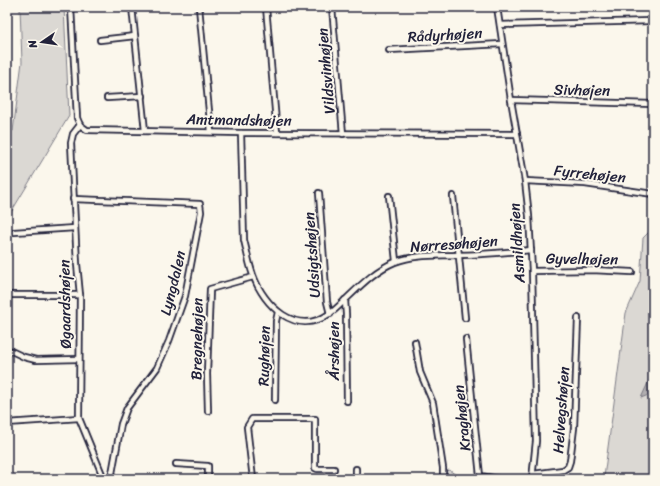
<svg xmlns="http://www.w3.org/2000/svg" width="660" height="486" viewBox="0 0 660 486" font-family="Sriracha,sans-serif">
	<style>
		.green { fill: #dbd8d3; stroke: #7e7d87 }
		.water { fill: #b1aeb0; stroke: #787681 }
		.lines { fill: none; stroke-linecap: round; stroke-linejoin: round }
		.street-casing { stroke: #22223b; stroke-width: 8 }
		.street { stroke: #fbf7ec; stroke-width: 4.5 }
		.labels { text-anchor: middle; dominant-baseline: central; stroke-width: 4; stroke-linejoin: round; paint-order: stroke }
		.street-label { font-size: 15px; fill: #22223b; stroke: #fbf7ec }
	</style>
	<rect width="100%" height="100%" fill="#fbf7ec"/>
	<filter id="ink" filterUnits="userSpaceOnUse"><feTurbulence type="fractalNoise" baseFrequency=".025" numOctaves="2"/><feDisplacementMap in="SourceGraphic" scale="8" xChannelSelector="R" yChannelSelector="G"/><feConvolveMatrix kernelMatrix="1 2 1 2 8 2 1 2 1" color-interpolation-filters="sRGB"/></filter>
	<g filter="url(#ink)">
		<g class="green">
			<polygon points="20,7 64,7 69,116 7,219 7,131 13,131 22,62"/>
			<polygon points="653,228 653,479 606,479 604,477 626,313 640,281 643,238"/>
			<polygon points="449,470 456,475 456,479 446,479 446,471"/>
		</g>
		<polygon class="water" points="653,372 653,393 641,398"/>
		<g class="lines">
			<g class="street-casing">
				<g id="street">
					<polyline points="71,7 77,118 80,125 87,130 241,133 517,134"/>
					<polyline points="132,7 145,131"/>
					<polyline points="199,7 211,132"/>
					<polyline points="266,7 277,133"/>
					<polyline points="332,7 343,134"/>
					<polyline points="497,7 511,100 525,181 529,216 532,271 536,441 532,479"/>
					<polyline points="500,25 651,21"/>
					<polyline points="100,40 135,36"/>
					<polyline points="389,50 502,44"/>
					<polyline points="107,98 142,96"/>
					<polyline points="511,100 653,104"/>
					<polyline points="80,125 73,134 71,143 77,264 80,295 79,418 104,479"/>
					<path d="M241,133L244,240C247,252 249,264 253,275C264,306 296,337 329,314C334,311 339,306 343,302C359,287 375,270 395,262C416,254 437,256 458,255C483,255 507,252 531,250"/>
					<polyline points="525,181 585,184 653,194"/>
					<polyline points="319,193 327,302 330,314"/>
					<polyline points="389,196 396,261"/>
					<polyline points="453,196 465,318"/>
					<polyline points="73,199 200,204 201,212 185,296 169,341 157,368 127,408 121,424 111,479"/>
					<polyline points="14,232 75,228"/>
					<polyline points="532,271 592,270 632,272"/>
					<polyline points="7,295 80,295"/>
					<polyline points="345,300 346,314 347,401"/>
					<polyline points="466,339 480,476 499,479"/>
					<polyline points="415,342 420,372 433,403 443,468 443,479"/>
					<polyline points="7,349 24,357 36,360 79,359"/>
					<polyline points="275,400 276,321 278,312"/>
					<polyline points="208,411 207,374 210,289 253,277"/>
					<polyline points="7,423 79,418"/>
					<polyline points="176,464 208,466 208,479"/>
					<polyline points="356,469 356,479"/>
					<polyline points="533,474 563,470 568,467 570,461 574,428 578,318"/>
					<polyline points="253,479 247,427 252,419 315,419 315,468 317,469 334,469"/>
				</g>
			</g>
			<use href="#street" class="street"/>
		</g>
	</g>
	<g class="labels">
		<g class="street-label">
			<text transform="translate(445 35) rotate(-3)">Rådyrhøjen</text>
			<text transform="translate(326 71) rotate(-95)">Vildsvinhøjen</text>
			<text transform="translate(582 90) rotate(1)">Sivhøjen</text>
			<text transform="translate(239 120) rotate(1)">Amtmandshøjen</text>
			<text transform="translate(590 174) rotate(6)">Fyrrehøjen</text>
			<text transform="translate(517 243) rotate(-94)">Asmildhøjen</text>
			<text transform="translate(454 244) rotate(-4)">Nørresøhøjen</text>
			<text transform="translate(312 255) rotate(-94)">Udsigtshøjen</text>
			<text transform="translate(582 259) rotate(1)">Gyvelhøjen</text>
			<text transform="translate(173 283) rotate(-76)">Lyngdalen</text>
			<text transform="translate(65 304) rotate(-91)">Øgaardshøjen</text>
			<text transform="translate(197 339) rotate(-89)">Bregnehøjen</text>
			<text transform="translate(334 351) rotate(-90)">Årshøjen</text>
			<text transform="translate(264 356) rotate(-89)">Rughøjen</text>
			<text transform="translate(561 410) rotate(-86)">Helvegshøjen</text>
			<text transform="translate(462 418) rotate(-96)">Kraghøjen</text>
		</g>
	</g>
	<rect width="660" height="486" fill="none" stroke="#fbf7ec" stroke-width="24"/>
	<rect x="12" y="12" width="636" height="462" fill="none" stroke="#22223b" stroke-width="1.5" filter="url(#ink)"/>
	<g transform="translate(42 42) rotate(257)" stroke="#fbf7ec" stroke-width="3" paint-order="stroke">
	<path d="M0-3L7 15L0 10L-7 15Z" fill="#22223b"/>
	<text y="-6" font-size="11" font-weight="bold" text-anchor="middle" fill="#22223b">N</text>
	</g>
</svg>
